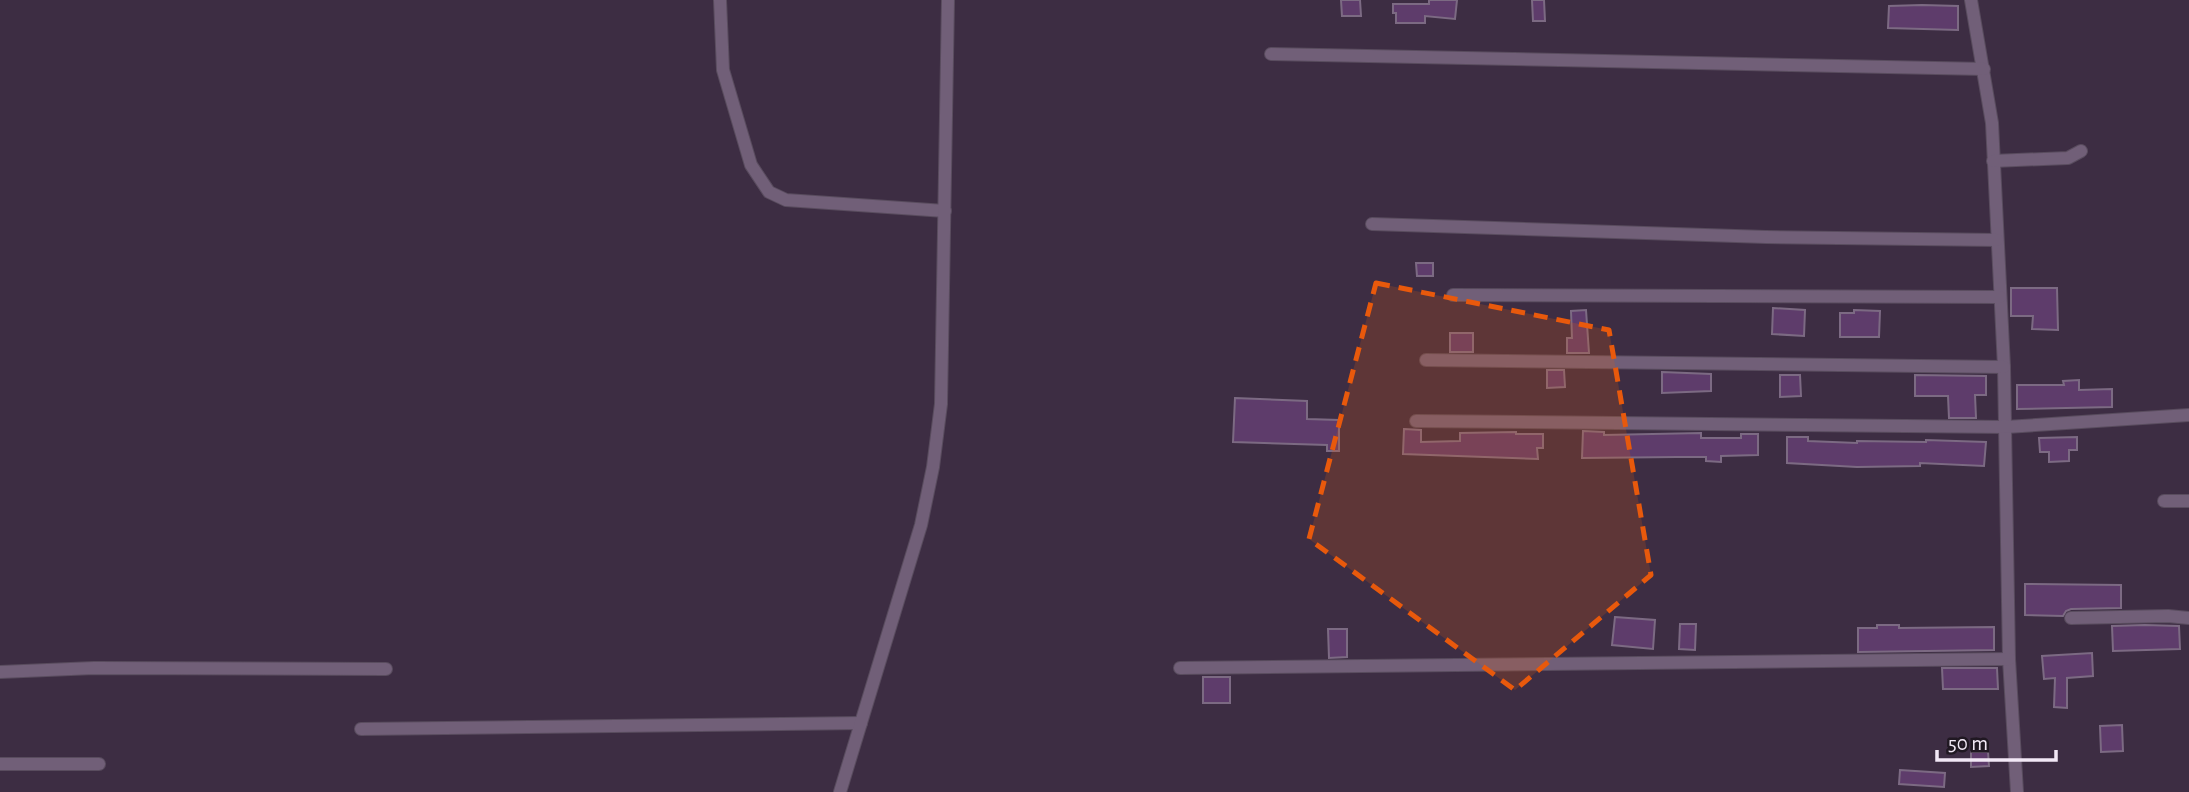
<svg xmlns="http://www.w3.org/2000/svg" width="2189" height="792" viewBox="0 0 2189 792" font-family="'Alegreya Sans',sans-serif">
	<style>
		.building { fill: #5e3c6b; stroke: #7c6a83; stroke-width: 2 }
		.lines { fill: none; stroke-linecap: round; stroke-linejoin: round }
		.minor-casing { stroke: #594c5e; stroke-width: 14 }
		.minor { stroke: #715f78; stroke-width: 12 }
		.marked { fill: #e8590c; fill-opacity: 0.2; stroke: #e8590c; stroke-width: 5; stroke-dasharray: 14 9; stroke-linejoin: round }
	</style>
	<rect width="100%" height="100%" fill="#3d2d43"/>
	<g class="building">
		<polygon points="1341,0 1360,0 1361,16 1342,16"/>
		<polygon points="1429,0 1457,0 1455,19 1425,16 1425,23 1396,23 1396,13 1393,13 1393,4 1429,4"/>
		<polygon points="1532,0 1544,0 1545,21 1533,21"/>
		<polygon points="1922,5 1958,6 1958,30 1888,28 1889,6"/>
		<polygon points="1416,263 1433,263 1433,276 1417,276"/>
		<polygon points="2011,288 2057,288 2058,330 2032,329 2033,316 2011,316"/>
		<polygon points="1773,308 1805,310 1804,336 1772,334"/>
		<polygon points="1586,310 1589,353 1567,353 1567,338 1572,338 1571,311"/>
		<polygon points="1854,310 1880,311 1879,337 1840,337 1840,313 1854,313"/>
		<rect x="1450" y="333" width="23" height="19"/>
		<polygon points="1547,370 1564,370 1565,387 1547,388"/>
		<polygon points="1662,372 1711,374 1711,391 1662,393"/>
		<polygon points="1780,375 1800,375 1801,396 1780,397"/>
		<polygon points="1915,375 1986,376 1986,395 1975,395 1976,418 1949,418 1948,396 1915,396"/>
		<polygon points="2079,380 2079,390 2112,389 2112,407 2017,409 2017,385 2064,385 2063,381"/>
		<polygon points="1235,398 1307,401 1307,419 1339,420 1339,451 1327,451 1327,445 1233,442"/>
		<polygon points="1404,429 1421,430 1421,442 1460,441 1460,433 1516,432 1516,434 1543,434 1543,448 1537,448 1538,459 1403,454"/>
		<polygon points="1583,431 1604,432 1604,435 1701,433 1701,438 1741,438 1741,434 1758,434 1758,455 1721,456 1721,462 1706,461 1706,457 1677,457 1582,458"/>
		<polygon points="1787,437 1808,437 1808,441 1857,443 1857,441 1926,442 1926,440 1986,442 1984,466 1920,463 1920,466 1857,467 1787,463"/>
		<polygon points="2077,437 2077,450 2069,450 2069,461 2049,462 2049,452 2040,452 2039,438"/>
		<polygon points="2025,584 2121,585 2121,608 2071,609 2066,611 2063,616 2025,615"/>
		<polygon points="1615,617 1655,620 1653,649 1612,645"/>
		<polygon points="1680,624 1696,624 1695,650 1679,649"/>
		<polygon points="1877,625 1899,625 1899,628 1994,627 1994,650 1858,652 1858,628 1877,628"/>
		<polygon points="2145,625 2179,626 2180,649 2113,651 2112,626"/>
		<polygon points="1328,629 1347,629 1347,657 1329,658"/>
		<polygon points="2092,653 2093,676 2067,678 2067,708 2054,707 2055,678 2044,679 2042,656"/>
		<polygon points="1942,668 1997,668 1998,689 1943,689"/>
		<rect x="1203" y="677" width="27" height="26"/>
		<polygon points="2122,725 2123,751 2101,752 2100,726"/>
		<polygon points="1971,752 1988,752 1989,766 1971,767"/>
		<polygon points="1900,770 1945,773 1944,787 1899,784"/>
	</g>
	<g class="lines">
		<g class="minor-casing">
			<g id="minor">
				<polyline points="720,0 723,70 751,165 769,192 786,200 945,211"/>
				<polyline points="1971,0 1992,123 2004,367 2009,659 2017,792"/>
				<polyline points="1271,54 1984,69"/>
				<polyline points="1993,161 2068,158 2081,151"/>
				<polyline points="1372,224 1766,237 1997,240"/>
				<polyline points="1453,295 2000,297"/>
				<polyline points="1426,360 2004,367"/>
				<polyline points="1416,421 2006,427 2189,415"/>
				<polyline points="2164,501 2189,501"/>
				<polyline points="2071,618 2168,616 2189,618"/>
				<polyline points="1180,668 2009,659"/>
				<polyline points="0,672 94,668 386,669"/>
				<polyline points="361,729 861,723"/>
				<polyline points="0,764 99,764"/>
				<polyline points="840,792 921,525 933,467 941,404 948,0"/>
			</g>
		</g>
		<use href="#minor" class="minor"/>
	</g>
	<path class="marked" d="M1376,283L1609,330L1651,575L1515,690L1309,539Z"/>
	<path d="M1937 750v10h119v-10" fill="none" stroke="#f2e8f6" stroke-width="3.5"/>
	<text x="1948" y="750" font-size="21" fill="#f2e8f6" stroke="#201822" stroke-width="5" paint-order="stroke">50 m</text>
</svg>
